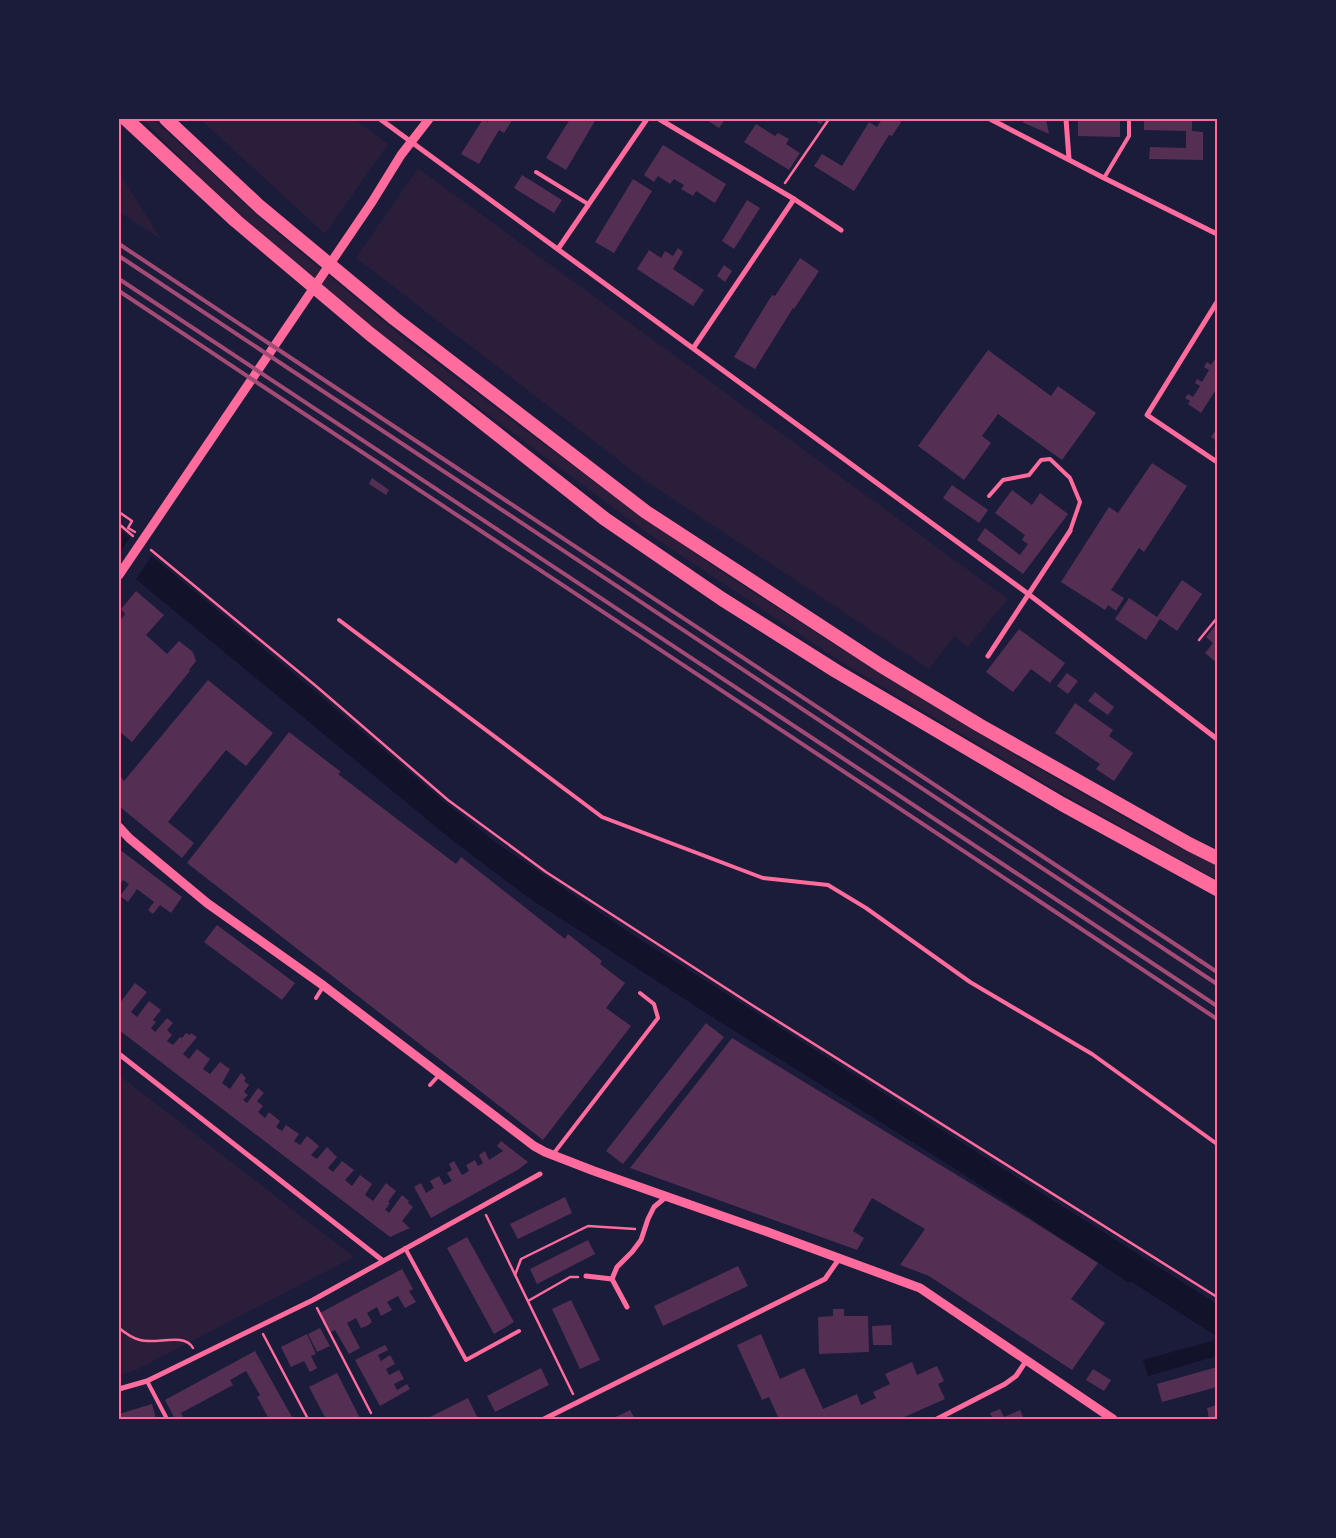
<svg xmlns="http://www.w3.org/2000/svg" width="1336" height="1538" viewBox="0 0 1336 1538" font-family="Lato,sans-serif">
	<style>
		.green { fill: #2a1e3b }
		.water { fill: #12122b }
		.pier { fill: #1b1b3a }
		.building { fill: #542f53 }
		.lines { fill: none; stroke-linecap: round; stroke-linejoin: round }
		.path { stroke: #ff6b9d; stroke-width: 2.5 }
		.service { stroke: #ff6b9d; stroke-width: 4 }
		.minor { stroke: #ff6b9d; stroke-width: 5 }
		.tertiary { stroke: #ff6b9d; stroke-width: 9 }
		.trunk { stroke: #ff6b9d; stroke-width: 14 }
		.rail { stroke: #a44b75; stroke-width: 4 }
		.neatline { fill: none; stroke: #ff6b9d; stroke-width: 2 }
	</style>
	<rect width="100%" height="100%" fill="#1b1b3a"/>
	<g class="green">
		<polygon points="142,119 153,119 275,231 407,341 608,492 719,570 824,638 1018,757 1148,831 1217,865 1217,880 1061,793 843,663 647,533 336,301 216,194"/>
		<polygon points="200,119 354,119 388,144 325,234"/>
		<polygon points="418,168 1008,599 968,647 954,636 929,669 643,479 356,258"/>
		<polygon points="119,172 161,239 119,212"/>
		<polygon points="119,1075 354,1257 136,1370 119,1375"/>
	</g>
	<polygon class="water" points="119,529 312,689 442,800 499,845 633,935 1217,1304 1217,1356 1148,1376 1143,1360 1212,1341 1216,1336 1132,1282 1128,1282 946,1163 717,1020 529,898 452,840 119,565"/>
	<polygon class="pier" points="131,536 153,554 134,582 119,569 119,554"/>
	<g class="building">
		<polygon points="483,119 488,122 490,119 513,119 504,133 499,130 479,164 461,154"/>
		<polygon points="570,119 596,119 566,170 546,158"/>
		<polygon points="705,119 725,119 719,128"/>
		<polygon points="812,119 824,119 821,124"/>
		<polygon points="882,119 903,119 892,136 889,135 854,191 814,166 822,154 842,166 869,122 877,127"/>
		<polygon points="1029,119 1046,119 1049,134 1022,122"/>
		<polygon points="1078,119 1120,119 1120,137 1078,136"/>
		<polygon points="1144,119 1192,119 1192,131 1203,132 1203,160 1149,159 1150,147 1186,148 1186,131 1144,130"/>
		<polygon points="756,124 775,136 778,133 789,139 786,144 800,153 789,170 744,142"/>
		<polygon points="663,145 726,184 715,203 696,191 693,196 681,189 684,185 674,179 670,184 658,176 654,182 644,175"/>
		<polygon points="522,175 562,200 554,213 514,188"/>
		<polygon points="633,179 652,191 614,253 595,242"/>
		<polygon points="747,200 760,208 734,249 722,241"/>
		<polygon points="678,248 683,252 673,269 704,290 693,306 637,269 649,250 661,258 665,251 673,256"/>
		<polygon points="800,258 819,271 794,309 793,308 755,369 734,357 772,295 775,296"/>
		<polygon points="724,265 732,271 725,282 717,276"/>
		<polygon points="988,350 1051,396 1058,386 1096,413 1062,460 998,414 982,436 991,443 964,480 918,446"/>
		<polygon points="1217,356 1217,388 1201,413 1188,404 1190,401 1185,398 1188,394 1193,397 1200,386 1195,383 1197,379 1202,382 1209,370 1204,367 1207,362 1211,365"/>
		<polygon points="1217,428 1217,441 1211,437"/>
		<polygon points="1152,463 1187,486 1144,552 1139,548 1111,590 1124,598 1116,611 1108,605 1105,610 1061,582 1109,507 1118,513"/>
		<polygon points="372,478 389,490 386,495 369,484"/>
		<polygon points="952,485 988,510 979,523 943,498"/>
		<polygon points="1012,490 1032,505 1040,493 1068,514 1023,574 977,540 985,528 1020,555 1028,544 1022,540 1025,535 995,513"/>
		<polygon points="1182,580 1202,594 1177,631 1160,619 1146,640 1115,619 1129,598 1157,617"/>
		<polygon points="136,591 164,615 146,635 167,654 179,641 193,652 196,661 189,670 190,671 132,742 119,731 119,622 125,614 121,609"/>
		<polygon points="1217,623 1217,663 1205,653 1213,643 1206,637"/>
		<polygon points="1019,629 1065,663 1050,683 1031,669 1013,692 986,672"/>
		<polygon points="1067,673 1078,681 1068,694 1057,686"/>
		<polygon points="208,680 273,733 246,766 226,750 168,822 194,843 182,858 119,806 119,774 124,781"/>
		<polygon points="1095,692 1114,707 1108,715 1088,701"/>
		<polygon points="1075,703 1113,730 1109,736 1133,753 1114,781 1096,769 1100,764 1055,733"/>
		<polygon points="289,732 341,772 338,774 456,864 461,857 565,939 568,934 602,961 600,964 625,983 606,1008 631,1026 543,1140 187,863"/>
		<polygon points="119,849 182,897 171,913 160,905 153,914 148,910 154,902 137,889 128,902 120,896 129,884 123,880 119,886"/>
		<polygon points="217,925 295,983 282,1000 204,942"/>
		<polygon points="135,983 147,992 131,1012 137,1017 149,1001 161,1010 153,1020 156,1022 151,1028 155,1032 167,1018 173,1023 167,1030 172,1035 167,1041 173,1045 180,1037 182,1038 186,1033 190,1035 191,1033 197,1037 183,1054 189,1059 197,1049 210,1059 203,1069 210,1074 220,1062 230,1069 222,1083 230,1089 241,1073 246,1078 244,1081 249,1085 244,1092 248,1095 243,1100 247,1103 258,1088 264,1093 257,1101 263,1106 258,1112 265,1118 269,1112 275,1117 280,1121 276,1127 282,1131 286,1125 299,1134 294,1141 300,1145 307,1136 312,1140 319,1146 311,1155 317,1159 327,1147 337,1157 328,1168 333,1172 342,1161 354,1170 345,1180 352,1186 360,1175 372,1184 365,1195 373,1201 386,1183 396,1191 388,1202 390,1203 385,1210 387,1211 389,1213 402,1195 409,1201 408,1203 413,1207 402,1221 410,1228 390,1237 119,1030 119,1004"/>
		<polygon points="706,1023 724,1037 623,1164 606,1151"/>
		<polygon points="732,1038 1029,1219 1098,1263 1071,1299 1105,1323 1072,1370 929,1276 900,1265 925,1229 872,1198 853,1231 864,1238 857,1250 630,1168"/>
		<polygon points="501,1141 528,1162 519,1169 431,1218 414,1187 421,1183 426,1193 434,1188 430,1181 439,1176 444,1185 452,1181 447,1173 452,1170 449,1164 454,1161 462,1175 469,1171 466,1165 475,1160 478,1166 483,1163 479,1155 485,1151 489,1160 503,1151 497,1146"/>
		<polygon points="565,1197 572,1213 518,1239 510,1224"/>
		<polygon points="467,1237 514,1322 494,1334 447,1248"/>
		<polygon points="588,1240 595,1254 537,1284 530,1269"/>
		<polygon points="738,1266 748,1286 663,1326 654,1306"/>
		<polygon points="402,1269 413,1289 409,1291 416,1302 405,1308 398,1296 387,1302 392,1310 381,1316 377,1307 367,1313 372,1322 367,1326 361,1328 356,1318 347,1323 360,1348 349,1354 335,1330 331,1332 320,1313"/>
		<polygon points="571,1300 600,1360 580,1369 552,1309"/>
		<polygon points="833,1309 844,1309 844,1316 868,1316 869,1352 819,1354 818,1317 833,1316"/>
		<polygon points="891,1325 892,1345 873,1345 872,1326"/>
		<polygon points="320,1328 330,1346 317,1352 308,1334"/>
		<polygon points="307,1334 316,1354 311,1356 317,1368 310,1372 304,1361 291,1367 281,1347"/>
		<polygon points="761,1334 780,1379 804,1368 823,1409 857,1394 861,1405 876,1398 873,1392 890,1384 885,1374 912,1362 917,1375 937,1366 944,1381 938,1384 945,1399 900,1419 779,1419 769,1397 762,1400 737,1345"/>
		<polygon points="385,1345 388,1350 378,1355 381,1361 390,1355 395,1364 386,1369 389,1375 399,1370 404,1379 394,1384 397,1390 407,1384 410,1389 380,1406 355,1360"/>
		<polygon points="255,1351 293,1419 269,1419 257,1397 260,1395 246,1371 230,1380 233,1385 181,1413 184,1419 175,1419 165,1400"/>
		<polygon points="1217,1367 1217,1387 1162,1402 1157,1384"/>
		<polygon points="541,1368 549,1385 495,1412 487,1396"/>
		<polygon points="1093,1369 1111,1380 1104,1391 1086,1380"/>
		<polygon points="337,1373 360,1418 358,1419 326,1419 309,1387"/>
		<polygon points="468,1398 478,1419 426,1419"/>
		<polygon points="152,1404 156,1419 119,1419 119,1414"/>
		<polygon points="1217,1405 1217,1419 1209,1419 1207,1408"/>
		<polygon points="1000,1409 1004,1417 1020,1410 1024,1419 993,1419 990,1413"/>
		<polygon points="630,1410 635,1419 611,1419 620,1415"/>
	</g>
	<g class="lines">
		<g class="path">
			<polyline points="785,183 829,119"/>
			<polyline points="119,512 132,521 128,528 135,532"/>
			<polyline points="119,524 133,536"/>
			<polyline points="151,550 316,686 448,800 546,872 752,1005 1217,1297"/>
			<polyline points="1199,640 1217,618"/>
			<polyline points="486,1215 573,1394"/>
			<polyline points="515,1275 521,1259 588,1226 635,1229"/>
			<polyline points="528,1301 570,1277 578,1277"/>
			<polyline points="317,1308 371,1413"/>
			<path d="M119,1328C125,1333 132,1338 140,1340C156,1345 184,1332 193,1348"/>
			<polyline points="263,1334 308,1419"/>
		</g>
		<g class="service">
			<polyline points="536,172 588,204"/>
			<polyline points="1104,178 1129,136 1129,119"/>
			<polyline points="989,496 1003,480 1029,475 1041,460 1050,459 1070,478 1080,502 1070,531"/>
			<polyline points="339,620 602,817 763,878 828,885 866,908 970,982 1092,1054 1217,1144"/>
			<polyline points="316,998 323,987"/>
			<polyline points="430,1085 440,1074"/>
			<polyline points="554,1153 658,1018 654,1004 640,993"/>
			<polyline points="405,1248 466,1360 519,1331"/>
			<polyline points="147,1381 167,1419"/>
		</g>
		<g class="minor">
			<polyline points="380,119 1027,593 1217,739"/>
			<polyline points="659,119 794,199 841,230"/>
			<polyline points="990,119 1104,178 1217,234"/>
			<polyline points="1066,119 1069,159"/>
			<polyline points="558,249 647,119"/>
			<polyline points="1217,302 1147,415 1217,462"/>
			<polyline points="694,347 794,199"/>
			<polyline points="988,656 1070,531"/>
			<polyline points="119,1054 382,1260"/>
			<polyline points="586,1276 612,1279"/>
			<polyline points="627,1307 612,1279 617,1267 632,1252 641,1240 648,1219 654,1207 666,1197"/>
			<polyline points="119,1389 147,1381 313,1300 540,1174"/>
			<polyline points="544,1419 825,1279 839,1259"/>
			<polyline points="937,1419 1005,1384 1016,1376 1026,1361"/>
		</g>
		<g class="tertiary">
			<polyline points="119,575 372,202 401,155 429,119"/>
			<polyline points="119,827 129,838 207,903 324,986 534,1146 545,1152 594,1171 765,1231 920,1288 1113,1419"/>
		</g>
		<g class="trunk">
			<polyline points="126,119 236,221 370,334 605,519 722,599 836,671 1062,804 1217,889"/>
			<polyline points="166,119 260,207 395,319 646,512 880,665 979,725 1189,844 1217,858"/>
		</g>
		<g class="rail">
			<polyline points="119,244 1217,972"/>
			<polyline points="119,256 1217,984"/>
			<polyline points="119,279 1217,1006"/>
			<polyline points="119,291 1217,1019"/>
		</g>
	</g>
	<rect width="1336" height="1538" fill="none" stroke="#1b1b3a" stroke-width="240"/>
	<rect x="120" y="120" width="1096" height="1298" class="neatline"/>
</svg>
